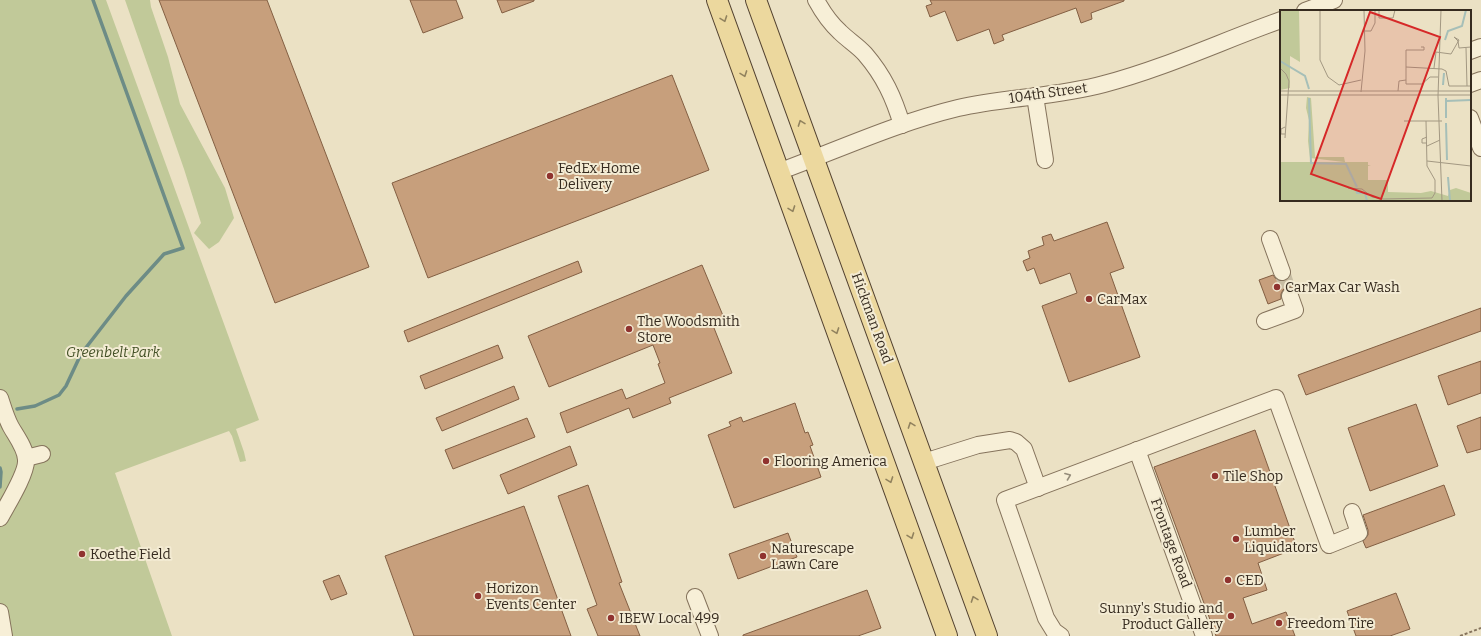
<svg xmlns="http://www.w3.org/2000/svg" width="1481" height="636" viewBox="0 0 1481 636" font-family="Bitter,serif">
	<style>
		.green { fill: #c1c999 }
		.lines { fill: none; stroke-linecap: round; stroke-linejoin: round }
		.stream { stroke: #6d8c86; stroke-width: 3.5 }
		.building { fill: #c79f7c; stroke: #835f43 }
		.minor-tunnel { stroke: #c7bda3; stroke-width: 16; stroke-dasharray: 16 8; stroke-linecap: butt }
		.minor-casing { stroke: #85735c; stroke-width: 18 }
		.major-casing { stroke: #534230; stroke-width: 22 }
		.path { stroke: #85735c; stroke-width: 2; stroke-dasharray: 3 2; stroke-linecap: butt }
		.minor { stroke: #f7efd7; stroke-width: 16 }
		.major { stroke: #ecd89e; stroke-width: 20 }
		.oneway { stroke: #91825e }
		.oneway2 { stroke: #968d7b }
		.poi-dot { fill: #90332f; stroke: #f3ebd3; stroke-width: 1.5 }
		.labels { text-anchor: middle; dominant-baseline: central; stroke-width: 4; stroke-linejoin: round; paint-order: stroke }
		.street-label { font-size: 14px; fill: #362b1f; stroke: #f3ebd3 }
		.poi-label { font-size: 14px; fill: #362b1f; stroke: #f3ebd3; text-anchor: start }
		.park-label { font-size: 14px; font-style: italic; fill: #445127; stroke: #f3ebd3 }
		.inset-river { fill: none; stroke: #a6bfb8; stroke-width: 2 }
		.inset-road { fill: none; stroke: #a39882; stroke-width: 1 }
		.view { fill: #d62828; fill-opacity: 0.15; stroke: #d62828; stroke-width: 2 }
		.inset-edge { fill: none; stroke: #362b1f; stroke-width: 2 }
	</style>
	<rect width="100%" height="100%" fill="#ebe1c4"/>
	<g class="green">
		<polygon points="0,0 106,0 259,420 236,429 244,452 246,461 240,462 232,436 229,431 115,473 172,636 0,636"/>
		<polygon points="125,0 150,0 151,7 168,57 180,104 225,188 234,218 219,242 209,249 194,233 201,223 184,169"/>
	</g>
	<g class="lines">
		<g class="stream">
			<polyline points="17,409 35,406 59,395 66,386 81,354 126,296 164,254 183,248 93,0"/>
			<polyline points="0,468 1,472 0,487"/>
		</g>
	</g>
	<g class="building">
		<polygon points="159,0 267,0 369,267 275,303"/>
		<polygon points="410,0 456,0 463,18 423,33"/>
		<polygon points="497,0 534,0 534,1 502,13"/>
		<polygon points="930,0 1124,0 1124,1 1091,13 1092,19 1081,23 1076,8 1002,35 1004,40 994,44 989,29 957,41 945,11 930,17 926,6 932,4"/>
		<polygon points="672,75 709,170 428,278 392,183"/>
		<polygon points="1107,222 1124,268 1110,273 1140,357 1069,382 1042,306 1077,293 1070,273 1040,284 1034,268 1027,271 1023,261 1030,258 1028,251 1044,245 1042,237 1051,234 1054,241"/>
		<polygon points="578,261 582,272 408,342 404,331"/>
		<polygon points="702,265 724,318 712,323 732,373 669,398 671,403 633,418 629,408 567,433 560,413 622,389 626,399 665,383 658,364 660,363 653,345 549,387 528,336"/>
		<polygon points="1273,275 1276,279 1281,281 1286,281 1290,277 1293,287 1286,287 1283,290 1281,294 1281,299 1268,304 1259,280"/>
		<polygon points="1481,308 1481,331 1306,395 1298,375"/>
		<polygon points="498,345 503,358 425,389 420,376"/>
		<polygon points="1481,361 1481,393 1448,405 1438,376"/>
		<polygon points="514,386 519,399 442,431 436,418"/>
		<polygon points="795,403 805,433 808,432 813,445 810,446 821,477 734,508 708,435 731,426 729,422 741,417 743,422"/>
		<polygon points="1416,404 1438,466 1370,491 1348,428"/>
		<polygon points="1481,417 1481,449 1467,453 1457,426"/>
		<polygon points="527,418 535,437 453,469 445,450"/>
		<polygon points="1255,430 1297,548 1258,563 1267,590 1243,598 1252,624 1286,612 1295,636 1216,636 1154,467"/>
		<polygon points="570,446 577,465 508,494 500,475"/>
		<polygon points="588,485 622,582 619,583 640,636 598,636 587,609 597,605 558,496"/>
		<polygon points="1444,485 1455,515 1366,548 1363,541 1368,535 1368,530 1363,515"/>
		<polygon points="524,506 571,636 414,636 385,556"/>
		<polygon points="788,533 797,557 738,579 729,554"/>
		<polygon points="339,575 347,594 331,600 323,581"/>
		<polygon points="867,590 881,628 858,636 743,636 743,635"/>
		<polygon points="1396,593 1410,629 1390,636 1356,636 1347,611"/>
	</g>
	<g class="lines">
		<polyline class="minor-tunnel" points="1282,272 1290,296"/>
		<g class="minor-casing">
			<g id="minor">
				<path d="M816,0C822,11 830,23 840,32C848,40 858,46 865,54C884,76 894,98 902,125"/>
				<polyline points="1305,11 1334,0"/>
				<polyline points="1470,51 1481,47"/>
				<polyline points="1470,84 1481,80"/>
				<polyline points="1035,96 1045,160"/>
				<polyline points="1470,118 1481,148"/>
				<path d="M778,172C838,150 896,123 958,108C1006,97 1057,97 1104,84C1165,68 1222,41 1281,20"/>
				<polyline points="1270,239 1282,272"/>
				<polyline points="1265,321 1295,310 1290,296"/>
				<path d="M0,398C3,407 6,418 11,427C16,436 26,449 26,460C27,473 7,505 0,518"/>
				<polyline points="1137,450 1204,636"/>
				<polyline points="26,458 42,454"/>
				<polyline points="924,462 978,445 1010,440 1016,442 1024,449 1038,488"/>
				<polyline points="695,597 710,636"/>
				<polyline points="0,612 4,636"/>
				<polyline points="1061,636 1054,631 1046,618 1005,500 1276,398 1329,545 1359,533 1352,512"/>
			</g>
		</g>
		<g class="major-casing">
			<g id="major">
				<polyline points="717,0 947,636"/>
				<polyline points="756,0 987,636"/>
			</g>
		</g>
		<polyline class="path" points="1460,636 1481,628"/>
		<use href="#minor" class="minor"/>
		<use href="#major" class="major"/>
	</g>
	<defs><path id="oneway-chevron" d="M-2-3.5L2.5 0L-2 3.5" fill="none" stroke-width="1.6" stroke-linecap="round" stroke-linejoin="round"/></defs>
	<g class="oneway">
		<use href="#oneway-chevron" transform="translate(724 19) rotate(70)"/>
		<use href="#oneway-chevron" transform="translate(744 74) rotate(70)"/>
		<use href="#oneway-chevron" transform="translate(801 123) rotate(-110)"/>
		<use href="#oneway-chevron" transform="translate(792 209) rotate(70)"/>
		<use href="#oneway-chevron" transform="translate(836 331) rotate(70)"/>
		<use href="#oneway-chevron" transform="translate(911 425) rotate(-110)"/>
		<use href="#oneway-chevron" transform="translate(890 480) rotate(70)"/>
		<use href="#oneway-chevron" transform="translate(911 536) rotate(70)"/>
		<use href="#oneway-chevron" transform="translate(974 599) rotate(-110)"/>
	</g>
	<use class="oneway2" href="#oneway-chevron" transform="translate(1068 476) rotate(-21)"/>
	<g class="poi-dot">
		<circle cx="550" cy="176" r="4"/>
		<circle cx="1277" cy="287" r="4"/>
		<circle cx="1089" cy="299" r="4"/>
		<circle cx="629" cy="329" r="4"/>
		<circle cx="766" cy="461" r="4"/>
		<circle cx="1215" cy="476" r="4"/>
		<circle cx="1236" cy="539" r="4"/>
		<circle cx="82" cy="554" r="4"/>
		<circle cx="763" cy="556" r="4"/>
		<circle cx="1228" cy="580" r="4"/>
		<circle cx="478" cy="596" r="4"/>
		<circle cx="1231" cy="616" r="4"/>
		<circle cx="611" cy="618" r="4"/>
		<circle cx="1279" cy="623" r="4"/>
	</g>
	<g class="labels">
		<g class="street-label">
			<text transform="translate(1048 93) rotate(-8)">104th Street</text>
			<text transform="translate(872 318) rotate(70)">Hickman Road</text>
			<text transform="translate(1171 543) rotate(70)">Frontage Road</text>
		</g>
		<g class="poi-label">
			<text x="558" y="168">FedEx Home<tspan x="558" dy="16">Delivery</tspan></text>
			<text x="1285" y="287">CarMax Car Wash</text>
			<text x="1097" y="299">CarMax</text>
			<text x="637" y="321">The Woodsmith<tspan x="637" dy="16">Store</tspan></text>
			<text x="774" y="461">Flooring America</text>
			<text x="1223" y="476">Tile Shop</text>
			<text x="1244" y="531">Lumber<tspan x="1244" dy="16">Liquidators</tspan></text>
			<text x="771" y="548">Naturescape<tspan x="771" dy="16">Lawn Care</tspan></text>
			<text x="90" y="554">Koethe Field</text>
			<text x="1236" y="580">CED</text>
			<text x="486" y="588">Horizon<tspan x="486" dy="16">Events Center</tspan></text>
			<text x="1223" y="608" text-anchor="end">Sunny's Studio and<tspan x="1223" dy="16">Product Gallery</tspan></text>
			<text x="619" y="618">IBEW Local 499</text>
			<text x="1287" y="623">Freedom Tire</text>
		</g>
		<g class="park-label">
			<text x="113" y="352">Greenbelt Park</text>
		</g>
	</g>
	<g transform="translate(1280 10)">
		<rect width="191" height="191" fill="#ebe1c4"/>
		<path d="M0,0H19L20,52L10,46V78L0,80ZM27,87L31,88L35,147H64L65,152H88V155H91L88,156V170H108V182L141,183L151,181L168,186L170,180L176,178L191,183V191H0V152H64L30,148L28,131L29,110L26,98Z" fill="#c1c999"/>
		<path class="inset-river" d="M165,30L168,21L182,16L186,0M0,51L25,66L29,79M163,75L164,63M29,88L31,153L66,154L77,177M166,88V108M166,91L191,90M166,113L167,150M168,167L170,191M76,180L77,183H85L87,191"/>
		<path class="inset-road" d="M40,0V50L48,67L59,75L81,70M99,0V8H113L115,0M161,0L158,86L162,191M84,21H91L95,13V0M178,31L179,38L191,37M141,37H144V40H126V74H142L150,67H158M186,38L187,76M126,57L162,59L166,61L169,76H191M0,58L6,64L9,71L5,128M154,58L156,42L171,44L179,30L174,27L178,31M0,81H191M118,81L119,71L126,70M81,82L85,41L84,0M0,85H191M124,111H162M5,117L1,119V124H5M147,127L142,129V133H147M147,136L160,130M147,151L191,156M68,178L82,179L92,187L103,189L152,188L155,183V170L147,156L146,111"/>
		<path class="view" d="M90,2L160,27L101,189L31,164Z"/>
		<rect width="191" height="191" class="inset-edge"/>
	</g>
</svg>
